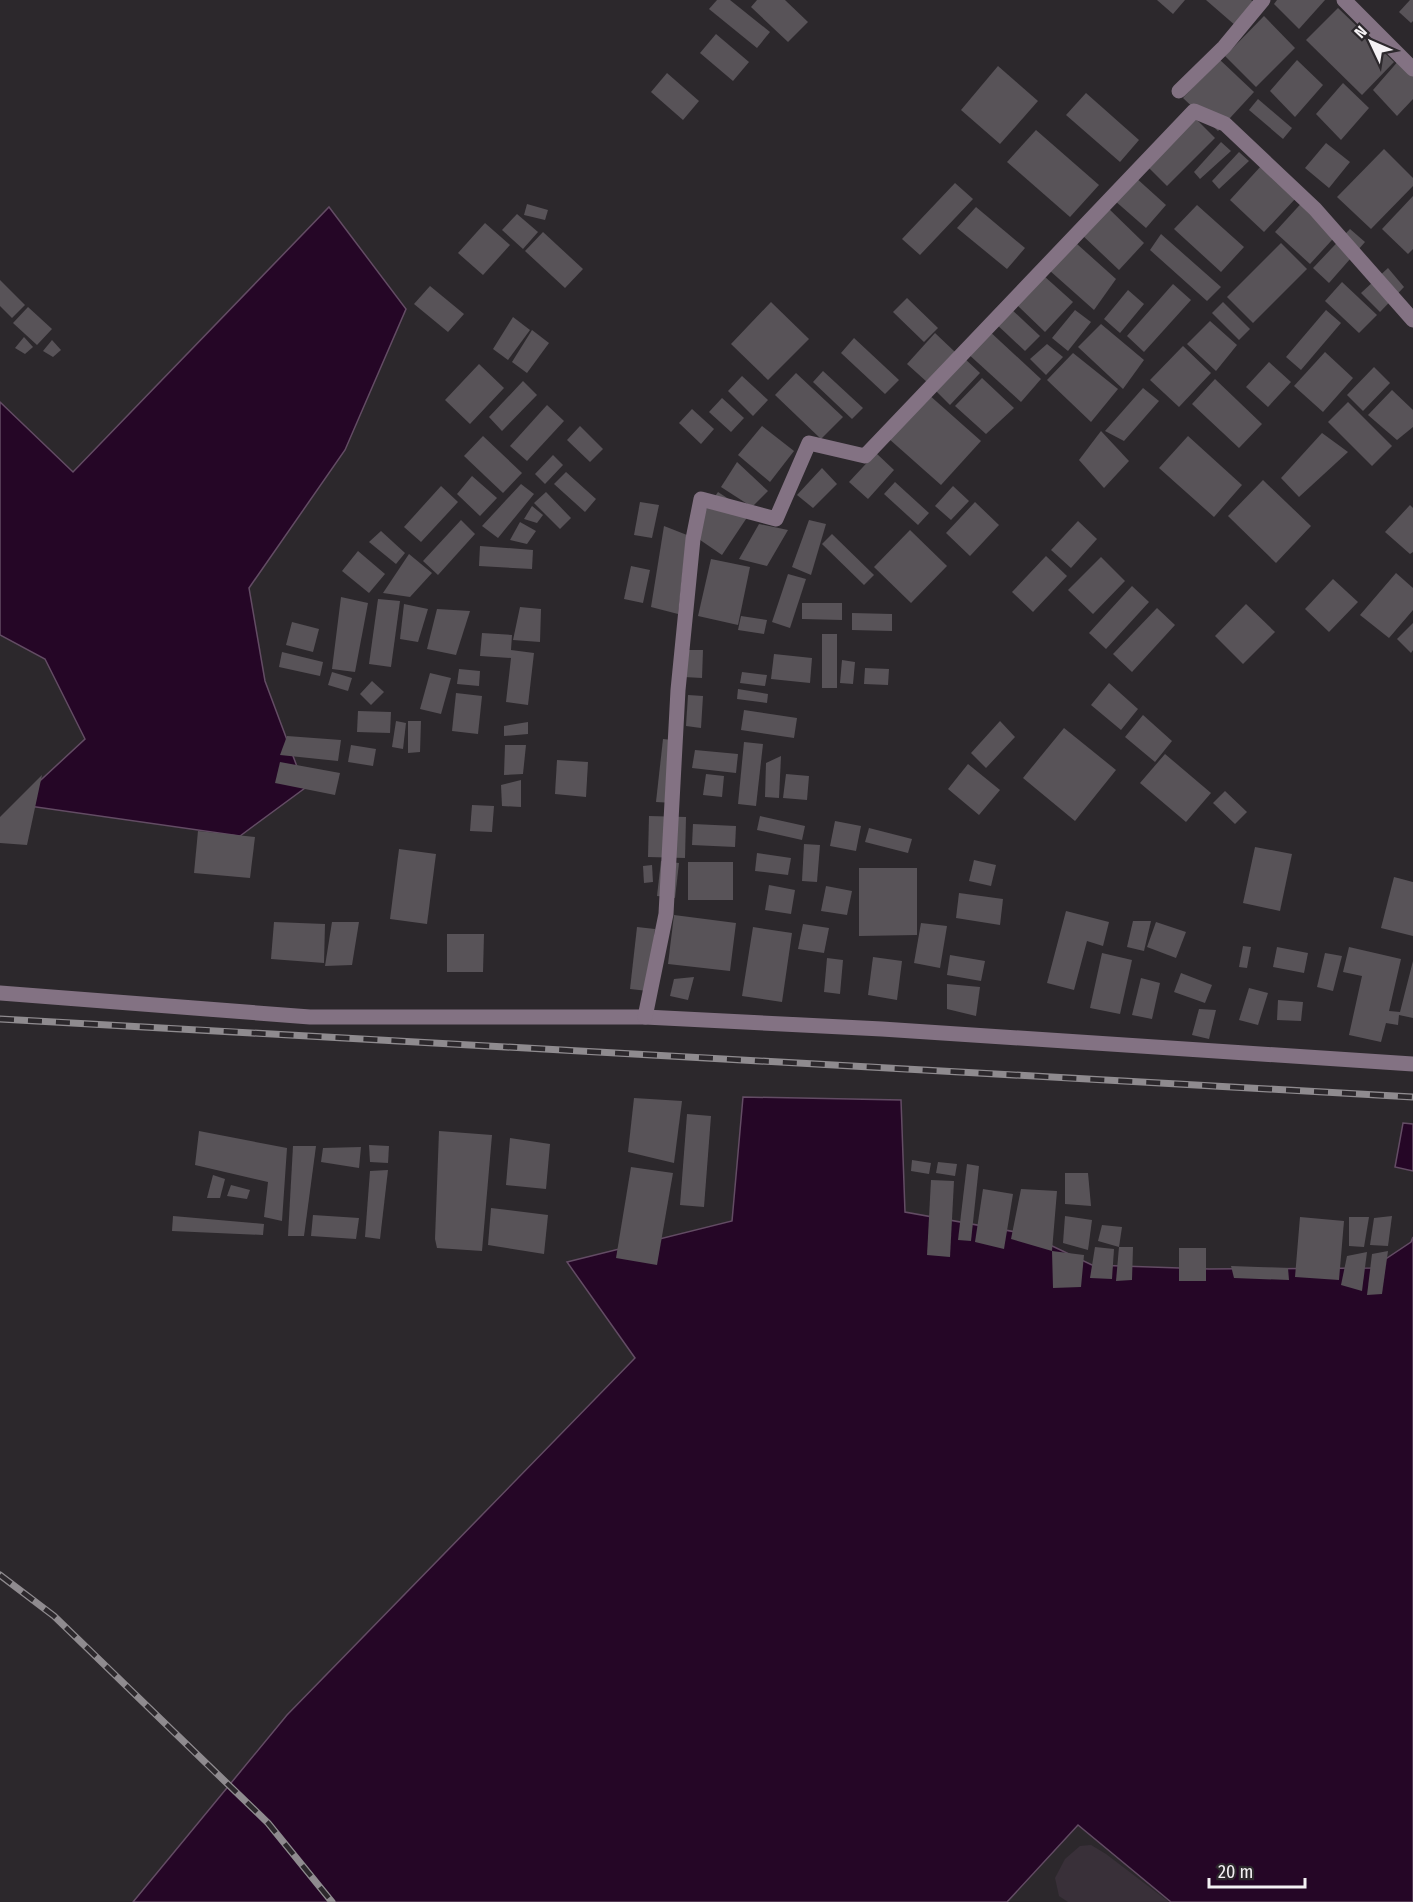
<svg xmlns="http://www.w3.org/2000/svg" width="1413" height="1902" viewBox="0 0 1413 1902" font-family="'Fira Sans Condensed',sans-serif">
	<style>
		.built { fill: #393039 }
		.water { fill: #250626; stroke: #634c64; stroke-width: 1.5 }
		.building { fill: #585358 }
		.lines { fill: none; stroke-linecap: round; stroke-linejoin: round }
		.minor { stroke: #837283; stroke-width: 15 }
		.rail-casing { stroke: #8f8b8f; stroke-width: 7 }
		.rail { stroke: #2c282c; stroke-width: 4.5; stroke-dasharray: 14; stroke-linecap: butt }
	</style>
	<rect width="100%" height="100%" fill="#2c282c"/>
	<polygon class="built" points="1091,1845 1106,1854 1169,1902 1068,1902 1059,1896 1055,1878 1065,1859 1080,1846"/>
	<g class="water">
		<polygon points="329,207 406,309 345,450 249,588 265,681 305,788 240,836 15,804 85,739 45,659 0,635 0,402 73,472"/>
		<polygon points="743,1097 901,1100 905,1212 1027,1234 1092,1265 1209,1269 1372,1268 1411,1242 1413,1237 1413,1902 1171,1902 1078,1825 1007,1902 133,1902 287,1715 635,1358 567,1262 732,1221"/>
		<polygon points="1403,1123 1413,1124 1413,1171 1395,1167"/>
	</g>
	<g class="building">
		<polygon points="717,0 730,0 770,32 757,48 709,9"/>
		<polygon points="757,0 785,0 808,22 788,42 751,7"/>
		<polygon points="1157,0 1185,0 1173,14"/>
		<polygon points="1206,0 1251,0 1256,4 1236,26"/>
		<polygon points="1277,0 1325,0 1299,29 1274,4"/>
		<polygon points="1410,0 1413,0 1413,21 1411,23 1399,12"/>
		<polygon points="1338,8 1394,62 1362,95 1306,40"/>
		<polygon points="1264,16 1295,48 1256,87 1225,56"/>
		<polygon points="716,34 749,62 733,81 700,53"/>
		<polygon points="1219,59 1254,92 1218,131 1183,98"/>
		<polygon points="1400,59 1413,72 1413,99 1397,116 1373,90"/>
		<polygon points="1297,60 1323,85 1295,117 1270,91"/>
		<polygon points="998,66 1038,101 1000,144 961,110"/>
		<polygon points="667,73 699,101 683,120 651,92"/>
		<polygon points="1343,83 1369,108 1341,140 1316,114"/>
		<polygon points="1086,93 1139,140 1120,162 1066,115"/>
		<polygon points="1258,99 1292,128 1283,139 1249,110"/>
		<polygon points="1195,118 1215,138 1167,186 1147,166"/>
		<polygon points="1036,130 1099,185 1070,217 1007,162"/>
		<polygon points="1221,142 1231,151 1200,179 1194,172"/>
		<polygon points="1326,143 1350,162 1329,188 1305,168"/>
		<polygon points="1384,149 1413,178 1413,186 1371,229 1337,197"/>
		<polygon points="1239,152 1249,161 1219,189 1212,181"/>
		<polygon points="1261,166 1296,198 1264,232 1230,200"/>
		<polygon points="1135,177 1166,205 1146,228 1114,200"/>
		<polygon points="955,183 973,199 920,255 902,239"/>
		<polygon points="1413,196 1413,249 1408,254 1382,229"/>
		<polygon points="1307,197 1342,229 1310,264 1275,232"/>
		<polygon points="527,204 548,210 545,220 524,215"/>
		<polygon points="1197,205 1244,247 1221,272 1174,229"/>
		<polygon points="1106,206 1144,243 1119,270 1080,233"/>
		<polygon points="976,207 1025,248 1007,269 957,228"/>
		<polygon points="517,214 538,232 523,249 502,230"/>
		<polygon points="485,223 510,245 483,275 458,253"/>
		<polygon points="1350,229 1365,242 1329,283 1313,268"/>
		<polygon points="543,232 583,269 565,288 525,251"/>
		<polygon points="1161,234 1221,287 1207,301 1150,250"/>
		<polygon points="1281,243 1307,269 1253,323 1227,297"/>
		<polygon points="1077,244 1116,279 1094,310 1049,270"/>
		<polygon points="1388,268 1404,287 1380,312 1361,293"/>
		<polygon points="1044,276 1073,302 1045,332 1017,305"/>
		<polygon points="0,280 25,305 12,318 0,306"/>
		<polygon points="1342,282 1377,315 1359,333 1325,301"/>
		<polygon points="1173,284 1191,300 1144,352 1127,336"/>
		<polygon points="430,286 464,314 448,332 414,304"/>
		<polygon points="1128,290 1144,304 1120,333 1104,319"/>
		<polygon points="907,298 938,328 924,342 893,312"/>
		<polygon points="771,302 809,339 768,380 731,344"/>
		<polygon points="1223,302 1250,329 1239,340 1212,313"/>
		<polygon points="28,307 52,329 37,345 13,323"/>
		<polygon points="1009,307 1040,336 1025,351 994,322"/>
		<polygon points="1075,310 1091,322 1068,351 1052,338"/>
		<polygon points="1326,310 1341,323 1301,370 1286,357"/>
		<polygon points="513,317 530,330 508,360 493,349"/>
		<polygon points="1210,321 1237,345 1216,371 1187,344"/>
		<polygon points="1101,324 1144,360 1123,389 1078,347"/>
		<polygon points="987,329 1041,379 1021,402 966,352"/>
		<polygon points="532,330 549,343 527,373 512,362"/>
		<polygon points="935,333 955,352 927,382 907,364"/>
		<polygon points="24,337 33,347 25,354 15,348"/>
		<polygon points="854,338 899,380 885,394 841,353"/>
		<polygon points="52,340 61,350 53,357 43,351"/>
		<polygon points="1047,344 1063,357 1046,375 1030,359"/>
		<polygon points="1183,346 1211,373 1179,407 1150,380"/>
		<polygon points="1325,352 1353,378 1323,412 1294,386"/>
		<polygon points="1073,353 1118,389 1091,422 1047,380"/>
		<polygon points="963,357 980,373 950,405 933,388"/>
		<polygon points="1269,362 1291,382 1268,407 1246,387"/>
		<polygon points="479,364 504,388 470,424 445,400"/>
		<polygon points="1374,367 1390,383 1363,411 1347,395"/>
		<polygon points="823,371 863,408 852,419 813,382"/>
		<polygon points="796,373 843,417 821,439 775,395"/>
		<polygon points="742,376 768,400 753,416 728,391"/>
		<polygon points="982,378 1014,408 986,434 955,406"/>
		<polygon points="1215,379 1262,424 1239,448 1192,404"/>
		<polygon points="523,381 537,395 502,431 489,417"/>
		<polygon points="1143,388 1159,401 1124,441 1105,431"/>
		<polygon points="1392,390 1413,410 1413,427 1397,440 1368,415"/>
		<polygon points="928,394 981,441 941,485 888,438"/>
		<polygon points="722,398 744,418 731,432 709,412"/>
		<polygon points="1348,402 1392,446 1372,466 1328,422"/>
		<polygon points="547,405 564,421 527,461 510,446"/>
		<polygon points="692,409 714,429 701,444 679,423"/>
		<polygon points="580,426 603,449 590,462 567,440"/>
		<polygon points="762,426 794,451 770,482 738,455"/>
		<polygon points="1101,431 1129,461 1104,488 1079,460"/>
		<polygon points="1322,433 1348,452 1299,497 1281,478"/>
		<polygon points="483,436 522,473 503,493 464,456"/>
		<polygon points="1188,436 1242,485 1214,517 1159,468"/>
		<polygon points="876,453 894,470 868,499 849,482"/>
		<polygon points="553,455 563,465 545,484 535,474"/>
		<polygon points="737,462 768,491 752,507 721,487"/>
		<polygon points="822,468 837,484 813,508 797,495"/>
		<polygon points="566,472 596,499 585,512 554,484"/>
		<polygon points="472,476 497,498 480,516 457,494"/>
		<polygon points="1263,480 1311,526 1276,563 1228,516"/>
		<polygon points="895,482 929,513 918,525 884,494"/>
		<polygon points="521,484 534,494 498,538 482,526"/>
		<polygon points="441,486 458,502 421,542 404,527"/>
		<polygon points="953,486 969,501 951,520 935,506"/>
		<polygon points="546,492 571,518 560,529 534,503"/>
		<polygon points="718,492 750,513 722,555 690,533"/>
		<polygon points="640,502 659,505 652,538 634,535"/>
		<polygon points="975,502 999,525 970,556 946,533"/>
		<polygon points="1410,505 1413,508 1413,552 1410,554 1385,532"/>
		<polygon points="532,506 543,515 537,523 524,519"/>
		<polygon points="461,520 475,534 438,575 423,561"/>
		<polygon points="809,520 826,524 811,575 792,567"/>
		<polygon points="1078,521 1097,539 1071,568 1051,550"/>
		<polygon points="520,522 536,531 527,544 510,540"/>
		<polygon points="759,524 788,530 767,566 739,559"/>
		<polygon points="664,526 687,535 678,614 651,607"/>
		<polygon points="910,530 947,566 911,603 874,567"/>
		<polygon points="381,531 405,553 396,564 369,542"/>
		<polygon points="832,534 874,575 864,585 822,544"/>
		<polygon points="480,546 533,550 532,569 479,566"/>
		<polygon points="358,551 385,574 369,593 342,571"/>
		<polygon points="409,554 432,573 410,597 383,593"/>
		<polygon points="1046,556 1067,576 1033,612 1012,592"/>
		<polygon points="1101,557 1125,581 1093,614 1068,590"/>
		<polygon points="711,559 750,567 738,625 698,616"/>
		<polygon points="631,566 650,570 643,603 624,599"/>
		<polygon points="1396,573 1413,588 1413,610 1389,638 1360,615"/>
		<polygon points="788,574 806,579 790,628 772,622"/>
		<polygon points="1333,579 1358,602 1329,632 1305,609"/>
		<polygon points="1132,586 1149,602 1106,649 1089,633"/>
		<polygon points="341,597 368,603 355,672 332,669"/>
		<polygon points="378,599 400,601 391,667 369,664"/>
		<polygon points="802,603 842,603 842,620 802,619"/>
		<polygon points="404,604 428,609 418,642 400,639"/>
		<polygon points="1246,604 1275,632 1243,664 1215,636"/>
		<polygon points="520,607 541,609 540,642 513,640"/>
		<polygon points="1157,608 1175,625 1132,672 1113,654"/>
		<polygon points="437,609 470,611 456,655 427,649"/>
		<polygon points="852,613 892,614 892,631 852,630"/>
		<polygon points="741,616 767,620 764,634 738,630"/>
		<polygon points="292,622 319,629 313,652 286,645"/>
		<polygon points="1413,623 1413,650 1411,653 1397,639"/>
		<polygon points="482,633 512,635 511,650 534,653 528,705 506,702 511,658 480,656"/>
		<rect x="822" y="634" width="15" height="54"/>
		<polygon points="685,650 703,650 702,678 684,677"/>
		<polygon points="282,652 323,662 320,676 279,667"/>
		<polygon points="774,654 812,658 810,683 771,679"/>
		<polygon points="842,660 855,662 853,684 840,683"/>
		<polygon points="865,668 889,669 888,685 864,684"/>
		<polygon points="459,669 480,671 479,686 457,684"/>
		<polygon points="332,672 352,678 348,691 328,685"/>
		<polygon points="742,672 767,675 765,686 740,683"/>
		<polygon points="430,673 451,678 441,714 420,709"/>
		<polygon points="372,681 384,692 371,705 360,694"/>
		<polygon points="1109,683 1138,709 1121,730 1091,705"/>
		<polygon points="738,689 768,694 767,703 737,699"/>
		<polygon points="456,693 482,696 478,734 452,731"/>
		<polygon points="688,695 703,696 701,728 686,726"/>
		<polygon points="744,710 797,718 794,738 741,730"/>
		<polygon points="358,711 391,712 390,733 357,732"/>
		<polygon points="1143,715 1172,741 1155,762 1125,737"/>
		<polygon points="396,721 406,723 403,749 392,747"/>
		<polygon points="408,721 421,721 420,752 408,753"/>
		<polygon points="1000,721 1015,737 986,768 971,753"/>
		<polygon points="528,722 528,734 504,736 504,726"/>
		<polygon points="1064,728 1116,770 1075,821 1023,778"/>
		<polygon points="287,736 341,740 338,761 280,755"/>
		<polygon points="663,739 681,741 674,803 656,802"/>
		<polygon points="744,742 763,744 756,806 738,804"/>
		<polygon points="351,745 376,749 373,766 348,762"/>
		<polygon points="505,745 526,745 523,774 504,775"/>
		<polygon points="695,750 738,754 736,773 692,768"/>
		<polygon points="1165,754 1211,793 1186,822 1140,783"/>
		<polygon points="781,756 779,798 765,797 766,763"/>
		<polygon points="557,760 588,762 586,797 555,794"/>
		<polygon points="280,762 340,773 335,795 275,783"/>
		<polygon points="968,764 1000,790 979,815 948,789"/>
		<polygon points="706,774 724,776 722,797 703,795"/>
		<polygon points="786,774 809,776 807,800 783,798"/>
		<polygon points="42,775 27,845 0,843 0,817"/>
		<polygon points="521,780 521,807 502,806 501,785"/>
		<polygon points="1225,791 1247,812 1235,824 1213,803"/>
		<polygon points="472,805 494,806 492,832 470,831"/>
		<polygon points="649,816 686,817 685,858 648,857"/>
		<polygon points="760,816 805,826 802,840 757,830"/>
		<polygon points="835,821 861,826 856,851 830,846"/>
		<polygon points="693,824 736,826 735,847 692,845"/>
		<polygon points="869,828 912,839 908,853 865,842"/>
		<polygon points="198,831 255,837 250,878 194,873"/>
		<polygon points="804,844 820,845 817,882 802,881"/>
		<polygon points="1255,847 1292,854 1280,911 1243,903"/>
		<polygon points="399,849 436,854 427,924 390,919"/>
		<polygon points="757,853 791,858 788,875 755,871"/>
		<polygon points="974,860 996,865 991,886 969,881"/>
		<polygon points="661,861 679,863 675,898 657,896"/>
		<rect x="688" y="862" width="45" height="38"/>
		<polygon points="652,865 653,882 644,883 643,866"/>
		<polygon points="859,868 917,868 917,935 859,936"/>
		<polygon points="1394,877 1413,882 1413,936 1381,928"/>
		<polygon points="769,885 795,890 791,914 765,910"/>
		<polygon points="826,886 852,891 847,915 821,911"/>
		<polygon points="959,893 1003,899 1000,925 956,918"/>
		<polygon points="1066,911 1109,922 1103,946 1087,941 1074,990 1047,983"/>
		<polygon points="674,915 736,923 730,971 668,964"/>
		<polygon points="1133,921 1151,921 1144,951 1127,947"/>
		<polygon points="274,922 325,924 324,963 271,959"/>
		<polygon points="332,922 359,922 352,965 325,966"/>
		<polygon points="1156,922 1186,932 1176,958 1147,947"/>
		<polygon points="921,923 947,926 940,968 914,963"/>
		<polygon points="803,924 829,928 824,953 798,949"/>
		<polygon points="637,927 655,929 648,991 630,989"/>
		<polygon points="753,927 792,933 782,1002 742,996"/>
		<polygon points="447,934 484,934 483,972 447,972"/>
		<polygon points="1243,946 1251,947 1247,968 1239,967"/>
		<polygon points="1277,947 1308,953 1304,973 1273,967"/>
		<polygon points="1349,947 1401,959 1389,1011 1400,1012 1413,961 1413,1018 1399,1015 1398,1025 1386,1023 1381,1042 1349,1035 1362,976 1343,972"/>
		<polygon points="1102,953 1132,960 1120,1014 1090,1008"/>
		<polygon points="1325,953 1342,956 1333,991 1317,987"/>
		<polygon points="950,955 985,961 981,981 947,975"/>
		<polygon points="873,957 902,961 897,1000 868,995"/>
		<polygon points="827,958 843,960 840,994 824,992"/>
		<polygon points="1181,973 1212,985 1205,1003 1174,992"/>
		<polygon points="694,977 688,1000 670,996 674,979"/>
		<polygon points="1141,978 1160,983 1152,1019 1132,1015"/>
		<polygon points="947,984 980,987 976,1016 947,1009"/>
		<polygon points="1249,988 1268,993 1258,1025 1239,1020"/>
		<polygon points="1278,1000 1303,1002 1301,1021 1277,1020"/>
		<polygon points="1199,1009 1216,1010 1209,1039 1192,1035"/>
		<polygon points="634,1098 682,1101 674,1163 628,1152"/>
		<polygon points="687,1114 711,1116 704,1207 680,1205"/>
		<polygon points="199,1131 287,1148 282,1221 264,1217 268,1182 195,1165"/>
		<polygon points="439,1131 492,1135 482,1251 437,1248 435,1239"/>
		<polygon points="510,1138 550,1144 546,1189 506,1185"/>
		<polygon points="369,1145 389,1146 388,1163 370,1162"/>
		<polygon points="293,1146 316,1146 304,1236 288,1236"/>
		<polygon points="361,1147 359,1168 321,1162 323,1148"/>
		<polygon points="912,1160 931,1163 929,1174 911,1171"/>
		<polygon points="938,1162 957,1164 955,1176 936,1173"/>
		<polygon points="967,1164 979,1166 971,1241 958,1240"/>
		<polygon points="631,1167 673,1173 657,1265 616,1258"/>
		<polygon points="388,1170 380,1239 365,1237 370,1171"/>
		<polygon points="1065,1173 1088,1173 1091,1206 1065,1204"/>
		<polygon points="213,1175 225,1179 220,1198 207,1198"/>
		<polygon points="931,1180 954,1181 950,1257 927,1255"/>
		<polygon points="231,1185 250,1190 247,1199 227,1196"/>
		<polygon points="983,1189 1013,1194 1004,1249 975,1242"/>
		<polygon points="1021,1189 1057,1191 1052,1251 1084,1255 1081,1287 1053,1288 1052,1251 1011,1239"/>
		<polygon points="491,1208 548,1215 544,1254 488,1245"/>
		<polygon points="313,1215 359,1218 356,1239 311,1236"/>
		<polygon points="173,1216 264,1224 263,1235 172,1231"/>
		<polygon points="1065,1216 1092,1220 1088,1250 1063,1243"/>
		<polygon points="1392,1216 1388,1246 1370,1245 1374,1218"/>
		<polygon points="1300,1217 1344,1221 1339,1280 1295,1277"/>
		<polygon points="1349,1217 1369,1217 1364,1247 1349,1246"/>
		<polygon points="1102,1225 1122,1227 1119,1247 1098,1241"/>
		<polygon points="1095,1247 1114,1249 1112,1279 1090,1278"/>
		<polygon points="1119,1247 1133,1247 1132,1280 1116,1281"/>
		<rect x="1179" y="1248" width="27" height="33"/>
		<polygon points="1388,1251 1382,1294 1367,1295 1372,1254"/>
		<polygon points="1367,1252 1362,1291 1341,1285 1347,1256"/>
		<polygon points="1231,1266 1288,1268 1289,1280 1234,1278"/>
	</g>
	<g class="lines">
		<g class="minor">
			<polyline points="1344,0 1413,69"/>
			<polyline points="1179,91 1224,47 1263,0"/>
			<polyline points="0,993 310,1017 645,1017 882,1029 1413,1064"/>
			<polyline points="645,1017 666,914 678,690 693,539 701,499 776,519 809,443 865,456 1194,111 1225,124 1315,209 1413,320"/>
		</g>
		<g class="rail-casing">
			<g id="rail">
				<polyline points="0,1019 1413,1097"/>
				<polyline points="0,1575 54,1616 268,1823 332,1902"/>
			</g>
		</g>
		<use href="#rail" class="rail"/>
	</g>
	<g transform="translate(1371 42) rotate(314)" stroke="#2c282c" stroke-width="4.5" paint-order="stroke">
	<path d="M0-4.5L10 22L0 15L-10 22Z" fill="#f4f1f4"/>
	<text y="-9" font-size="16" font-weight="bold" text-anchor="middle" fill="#f4f1f4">N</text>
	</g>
	<path d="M1209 1878v9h96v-9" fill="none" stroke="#f4f1f4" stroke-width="3"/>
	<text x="1218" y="1878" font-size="18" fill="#f4f1f4" stroke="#2c282c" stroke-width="4.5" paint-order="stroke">20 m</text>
</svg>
